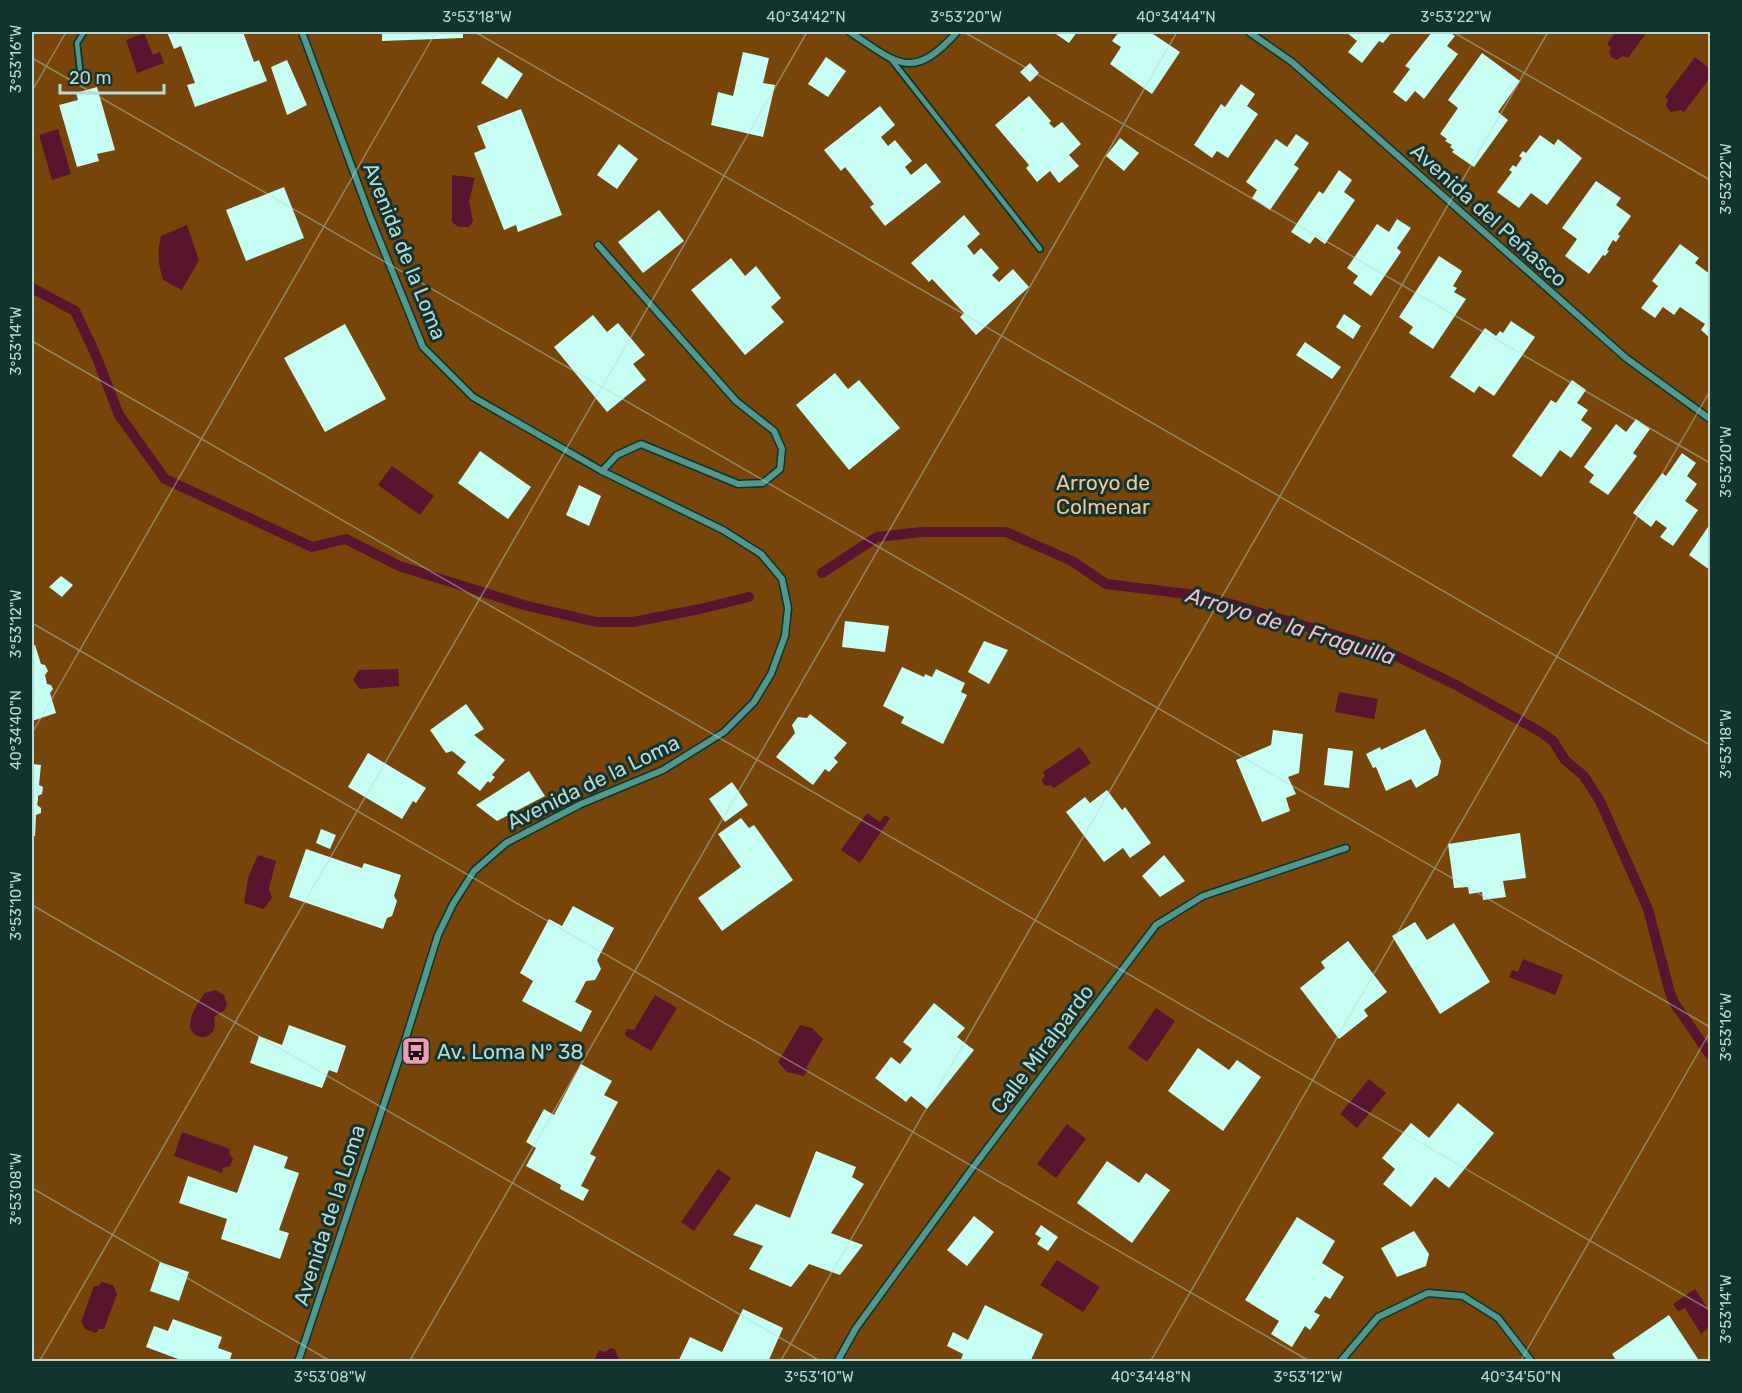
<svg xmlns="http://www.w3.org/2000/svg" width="1742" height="1393" viewBox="0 0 1742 1393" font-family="Rubik,sans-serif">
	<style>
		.green { fill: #77450a }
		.water { fill: #5a142d }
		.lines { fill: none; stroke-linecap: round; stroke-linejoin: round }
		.stream { stroke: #5a142d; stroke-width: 10 }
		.building { fill: #c6fef4 }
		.lane-casing { stroke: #0c332e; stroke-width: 8 }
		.street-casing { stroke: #0c332e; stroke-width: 9 }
		.lane { stroke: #52988d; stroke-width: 4.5 }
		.street { stroke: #52988d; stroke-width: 6 }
		.ticks { fill: none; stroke: #b8dad4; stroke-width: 1.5; stroke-opacity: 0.45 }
		.labels { text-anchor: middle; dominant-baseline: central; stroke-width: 6; stroke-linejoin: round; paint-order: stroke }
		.street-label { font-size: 21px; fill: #b8dad4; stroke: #14322e }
		.park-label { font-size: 21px; fill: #f5c498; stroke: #14322e }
		.poi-label { font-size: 21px; fill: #b8dad4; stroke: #14322e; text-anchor: start }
		.water-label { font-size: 22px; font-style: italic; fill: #fbb8c8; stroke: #14322e }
		.neatline { fill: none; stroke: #b8dad4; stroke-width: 2 }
		.ticks-label { font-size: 15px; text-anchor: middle; fill: #b8dad4 }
	</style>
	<rect width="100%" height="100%" fill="#195049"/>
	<rect class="green" x="32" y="32" width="1678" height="1329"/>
	<g class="water">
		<polygon points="1616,32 1647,32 1628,58 1623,56 1616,60 1611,57 1609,52 1611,47 1607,44"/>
		<polygon points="144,33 153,55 160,52 164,63 137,73 126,40"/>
		<polygon points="1695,57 1710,69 1710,78 1684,112 1680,110 1671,112 1666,106 1668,100 1665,97"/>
		<polygon points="58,129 71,174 52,180 39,135"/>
		<polygon points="452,175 475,178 469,201 473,221 469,227 458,227 452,222"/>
		<path d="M187,225L199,260L182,290L163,280C158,264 157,252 161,236Z"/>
		<polygon points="392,466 434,496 420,515 378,485"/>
		<polygon points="398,669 399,686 360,689 353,680 359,670"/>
		<polygon points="1339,692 1378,699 1374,719 1335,712"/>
		<polygon points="1080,747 1091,763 1054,788 1050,785 1046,786 1043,784 1042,779 1045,776 1043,772"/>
		<polygon points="867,813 880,822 885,815 890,818 860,863 841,850"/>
		<polygon points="258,855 276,861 269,889 272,898 264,909 244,903 248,878"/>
		<polygon points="1523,959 1563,975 1555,995 1509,977 1512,970 1518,972"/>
		<path d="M215,990L224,995L227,1005L225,1010L214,1017C214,1021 216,1026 213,1031C207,1042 189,1037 190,1024C191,1013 199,1001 205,993Z"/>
		<polygon points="655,995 677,1008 651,1051 626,1036 625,1032 627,1029 634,1030"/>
		<polygon points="1156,1008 1175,1021 1147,1062 1128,1048"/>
		<polygon points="800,1025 812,1028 823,1039 806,1068 808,1070 804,1076 787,1072 778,1062"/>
		<polygon points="1369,1079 1386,1093 1357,1128 1340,1114"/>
		<polygon points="1067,1124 1086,1139 1056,1178 1037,1164"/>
		<polygon points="182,1132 230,1149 229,1153 233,1159 230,1166 223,1168 222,1173 174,1156"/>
		<polygon points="718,1169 731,1178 694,1231 681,1222"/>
		<polygon points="1057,1260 1100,1287 1083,1312 1040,1285"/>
		<polygon points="102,1282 113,1285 117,1294 104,1329 99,1329 96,1333 85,1329 81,1322 94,1286 99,1286"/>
		<polygon points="1695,1289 1710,1312 1710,1327 1701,1334 1685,1308 1678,1311 1673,1304"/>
		<polygon points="610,1348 615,1349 618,1358 622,1361 594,1361 599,1350 605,1352"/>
	</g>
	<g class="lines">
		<g class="stream">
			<polyline points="32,288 75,311 95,353 119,415 165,479 312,547 346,539 399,566 524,605 596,622 633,622 700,609 749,597"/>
			<polyline points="822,573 877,537 922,532 1006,532 1072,561 1106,584 1204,596 1382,649 1456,685 1539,731 1553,741 1565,760 1584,776 1600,801 1648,909 1670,993 1675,1004 1710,1055"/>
		</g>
	</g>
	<g class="building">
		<polygon points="167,32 243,32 254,62 259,60 267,81 195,107 187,85 195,83 181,46 174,49"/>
		<polygon points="382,32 463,32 463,38 382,41"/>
		<polygon points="1053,32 1077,32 1069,43"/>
		<polygon points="1119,32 1150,32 1180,52 1152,94 1110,64 1121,47 1112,41"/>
		<polygon points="1346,32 1392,32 1383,43 1379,41 1362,63 1348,52 1357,41"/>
		<polygon points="1432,32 1449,32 1455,36 1447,46 1458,54 1424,99 1415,91 1406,102 1393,92 1410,69 1405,66"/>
		<polygon points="743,52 769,58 763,83 775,85 763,137 711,125 718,92 733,96"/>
		<polygon points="1482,53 1520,81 1498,112 1508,120 1474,167 1452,152 1454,150 1450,147 1452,145 1445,141 1447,139 1440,134 1458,108 1448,100"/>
		<polygon points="498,57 523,74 507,99 481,83"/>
		<polygon points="826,57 846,71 828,97 808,84"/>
		<polygon points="287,60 307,105 287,115 271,67"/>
		<polygon points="1030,63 1039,73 1030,82 1020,72"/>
		<polygon points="1241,84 1255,94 1247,106 1258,114 1228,158 1217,151 1212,158 1194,145 1221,104 1225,107"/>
		<polygon points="97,87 115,150 97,154 99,161 77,167 59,105 78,100 76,93"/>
		<polygon points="1029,96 1051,121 1049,123 1054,128 1062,122 1081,144 1069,155 1079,166 1059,183 1050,171 1037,182 1026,168 1029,165 995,125"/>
		<polygon points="880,106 895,125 881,137 888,146 895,140 912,161 905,167 911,175 926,163 941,182 885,226 870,207 874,204 845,167 841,171 824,150"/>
		<polygon points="521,109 562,215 518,232 516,225 504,230 474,153 486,148 477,126"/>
		<polygon points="1296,134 1309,143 1294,165 1299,168 1270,210 1252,198 1257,190 1246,182 1276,139 1287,147"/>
		<polygon points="1540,135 1554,145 1558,139 1582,158 1547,205 1531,193 1519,208 1497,192 1512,172 1509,170 1513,165 1516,167 1522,158 1519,156 1523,151 1526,153"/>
		<polygon points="1120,138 1139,153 1124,171 1106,156"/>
		<polygon points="619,144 638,159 617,189 597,175"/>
		<polygon points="1339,170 1352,180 1344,192 1355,200 1325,244 1315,237 1310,244 1291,232 1319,191 1323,194"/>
		<polygon points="1596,181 1621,198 1616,205 1631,216 1618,234 1620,236 1616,242 1613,240 1607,250 1609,251 1605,256 1603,255 1589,274 1565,256 1577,239 1562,228"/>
		<polygon points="284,187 304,238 246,261 226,210"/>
		<polygon points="659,210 684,241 643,273 618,242"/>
		<polygon points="964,215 980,234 967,246 974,255 981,248 999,268 992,275 999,282 1013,269 1029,287 976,335 960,317 964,313 932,279 929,282 911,263"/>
		<polygon points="1397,219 1411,228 1397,248 1401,252 1371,296 1353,283 1358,276 1347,268 1377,224 1389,232"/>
		<polygon points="1680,244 1699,258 1695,263 1710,274 1710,338 1701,330 1705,324 1680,307 1674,315 1663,307 1655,318 1641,308 1658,286 1652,281"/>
		<polygon points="1439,256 1462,271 1453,286 1457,288 1454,292 1466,299 1433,349 1409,333 1413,327 1399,317"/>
		<polygon points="731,258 745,276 756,266 781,298 771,307 784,322 745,355 691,290"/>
		<polygon points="1344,314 1361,326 1353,339 1336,327"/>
		<polygon points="593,315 607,332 618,323 645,355 633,364 646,380 607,412 554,347"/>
		<polygon points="1511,321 1535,337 1494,396 1479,386 1474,393 1450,377 1485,328 1496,336 1500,331 1503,333"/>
		<polygon points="345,324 386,399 325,432 284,358"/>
		<polygon points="1305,342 1341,367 1332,379 1296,355"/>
		<polygon points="835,373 848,389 859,380 900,428 849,470 796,405"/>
		<polygon points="1572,380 1586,390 1577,403 1588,410 1581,420 1592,428 1571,458 1560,450 1541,477 1512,456 1551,400 1556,403"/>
		<polygon points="1636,419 1650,429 1633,453 1637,456 1608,495 1589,482 1594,475 1584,467 1616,424 1626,432"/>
		<polygon points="480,451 531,487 508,519 458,483"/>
		<polygon points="1682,453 1696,463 1687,476 1697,484 1685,501 1698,510 1673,546 1660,537 1667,528 1656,520 1651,527 1633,513 1662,473 1666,476"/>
		<polygon points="579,485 601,496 589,526 566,515"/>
		<polygon points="1710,524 1710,570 1689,555"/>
		<polygon points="61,576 73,585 62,597 49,587"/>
		<polygon points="845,621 889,626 885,652 842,647"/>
		<polygon points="984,641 1008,650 989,684 968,672"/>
		<polygon points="35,645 41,664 45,665 48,671 45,675 47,684 51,685 53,689 50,693 56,713 32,721 32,646"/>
		<polygon points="902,667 924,677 925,674 932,677 936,669 965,683 961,692 967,695 943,744 901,723 904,717 883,706"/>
		<polygon points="466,704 484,729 474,735 505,760 492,775 495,777 490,783 488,781 480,791 457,773 466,762 452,751 446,753 430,730"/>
		<polygon points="810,714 847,743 834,758 838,762 829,772 825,769 813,785 776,757 795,733 792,725 798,717 807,718"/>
		<polygon points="1425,729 1441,761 1438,775 1416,788 1411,779 1386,791 1376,767 1373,768 1366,754 1380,747 1381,750"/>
		<polygon points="1273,730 1303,734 1299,773 1288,777 1296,794 1286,798 1290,811 1262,822 1236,760 1271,745"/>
		<polygon points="1328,748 1353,751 1349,788 1324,785"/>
		<polygon points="368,753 426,788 416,803 413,801 402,819 348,787"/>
		<polygon points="32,764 41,765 39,785 43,787 42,794 38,796 38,800 37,805 41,808 41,813 36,815 35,836 32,836"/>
		<polygon points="529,771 545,796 497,821 476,805"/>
		<polygon points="732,782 748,805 725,822 709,799"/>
		<polygon points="1107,790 1122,810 1125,807 1151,843 1130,858 1123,848 1104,862 1066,812 1085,797 1090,803"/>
		<polygon points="741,818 749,828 754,825 793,880 722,931 698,898 741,867 718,834"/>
		<polygon points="321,829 336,835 330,849 316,843"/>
		<polygon points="1520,833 1526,878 1503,881 1506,897 1483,900 1482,892 1469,894 1468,887 1454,888 1448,844"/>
		<polygon points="306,849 362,868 364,863 401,875 394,896 397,901 392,916 387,918 383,929 289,897"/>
		<polygon points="1164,855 1185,881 1160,897 1142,876"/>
		<polygon points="573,906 614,928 597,960 601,969 595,980 586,981 575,1002 592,1011 581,1032 522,1001 533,981 520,973 549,919 562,926"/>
		<polygon points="1415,922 1427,940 1454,923 1490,982 1440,1014 1392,936"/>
		<polygon points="1348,941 1387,992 1364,1010 1368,1016 1339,1039 1300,988 1325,968 1321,962"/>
		<polygon points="934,1003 965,1028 957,1037 974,1050 927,1109 911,1096 906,1102 875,1078 891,1057 900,1064 912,1049 903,1042"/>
		<polygon points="289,1025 346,1046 337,1073 329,1070 322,1088 250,1063 259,1036 282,1045"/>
		<polygon points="1198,1048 1229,1070 1237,1060 1261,1077 1223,1131 1168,1091"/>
		<polygon points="581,1064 612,1081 604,1095 618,1102 590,1154 596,1157 581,1186 589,1190 583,1201 560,1189 561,1185 526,1166 536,1148 526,1142 544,1109 554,1115"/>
		<polygon points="1458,1103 1494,1133 1449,1188 1435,1177 1411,1207 1383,1184 1395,1169 1382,1158 1411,1123 1429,1138"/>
		<polygon points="254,1145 288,1157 284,1168 299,1173 279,1230 289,1233 280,1259 221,1239 227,1219 179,1203 188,1176 237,1193"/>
		<polygon points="816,1151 856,1167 852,1177 864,1184 831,1233 863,1245 840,1275 809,1264 791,1287 749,1269 763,1246 733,1235 756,1204 790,1218"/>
		<polygon points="1107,1161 1139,1183 1146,1173 1170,1190 1132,1243 1077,1203"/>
		<polygon points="974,1216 994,1232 967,1266 947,1250"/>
		<polygon points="1297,1217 1335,1241 1322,1263 1344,1277 1330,1299 1325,1296 1314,1312 1320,1315 1310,1330 1305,1326 1292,1347 1271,1334 1279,1321 1245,1300"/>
		<polygon points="1041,1225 1058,1237 1048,1251 1037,1244 1041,1238 1035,1234"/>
		<polygon points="1414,1231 1429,1254 1426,1266 1397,1277 1381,1248"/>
		<polygon points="160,1262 189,1272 179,1301 150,1291"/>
		<polygon points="985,1305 1043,1334 1030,1362 960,1362 963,1354 947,1346 953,1332 968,1340"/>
		<polygon points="743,1309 783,1328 768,1362 678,1362 690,1337 722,1352"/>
		<polygon points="1669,1315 1700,1362 1617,1362 1612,1354"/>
		<polygon points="173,1319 222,1337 218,1348 232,1353 229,1362 186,1362 146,1347 154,1326 168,1331"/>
	</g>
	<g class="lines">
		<g class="lane-casing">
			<g id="lane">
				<polyline points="891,59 1040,249"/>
				<polyline points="80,70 77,43 84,32"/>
			</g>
		</g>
		<g class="street-casing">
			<g id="street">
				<path d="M850,32C898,64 912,82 957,32"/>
				<polyline points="1249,32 1292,62 1626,358 1710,419"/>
				<polyline points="598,245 736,401 774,431 782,449 780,469 763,483 738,484 641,444 617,455 602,471"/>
				<polyline points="298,1362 403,1047 438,935 453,904 474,871 506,843 581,804 663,770 724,732 754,702 771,674 785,636 788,608 782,579 761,554 723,530 602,471 473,397 423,347 371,219 302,32"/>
				<polyline points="837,1362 856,1328 974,1166 1156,925 1203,896 1346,848"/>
				<polyline points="1340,1362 1378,1317 1428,1293 1463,1296 1498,1318 1532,1362"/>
			</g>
		</g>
		<use href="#lane" class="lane"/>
		<use href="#street" class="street"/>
	</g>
	<path class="ticks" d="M475,32L1710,745M964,32L1710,463M1453,32L1710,180M32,58L1710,1027M32,91L66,32M32,341L1710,1310M32,623L1311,1362M32,733L436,32M32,905L822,1362M32,1188L332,1362M39,1362L807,32M409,1362L1177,32M780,1362L1548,32M1150,1362L1710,391M1520,1362L1710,1032"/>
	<defs>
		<g id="bus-square" transform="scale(1.5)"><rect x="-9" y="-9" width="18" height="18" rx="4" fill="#f29ab0" stroke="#14322e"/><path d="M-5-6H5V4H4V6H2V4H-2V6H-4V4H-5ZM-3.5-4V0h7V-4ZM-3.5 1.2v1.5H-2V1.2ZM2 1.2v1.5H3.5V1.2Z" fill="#111"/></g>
	</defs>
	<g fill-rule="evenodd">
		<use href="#bus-square" x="416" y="1051"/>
	</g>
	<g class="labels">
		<g class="street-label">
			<text transform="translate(1489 215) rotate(42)">Avenida del Peñasco</text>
			<text transform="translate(405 251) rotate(68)">Avenida de la Loma</text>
			<text transform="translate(593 782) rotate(-26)">Avenida de la Loma</text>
			<text transform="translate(1042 1049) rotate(-53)">Calle Miralpardo</text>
			<text transform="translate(329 1215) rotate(-72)">Avenida de la Loma</text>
		</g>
		<g class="park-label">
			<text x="1103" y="482">Arroyo de<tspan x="1103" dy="24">Colmenar</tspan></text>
		</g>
		<g class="poi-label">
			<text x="437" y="1051">Av. Loma Nº 38</text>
		</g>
		<g class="water-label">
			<text transform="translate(1291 626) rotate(17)">Arroyo de la Fraguilla</text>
		</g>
	</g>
	<rect width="1742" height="1393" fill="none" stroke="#14322e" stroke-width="66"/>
	<path d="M60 84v9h104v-9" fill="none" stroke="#b8dad4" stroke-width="3"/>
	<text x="69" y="84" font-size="18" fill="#b8dad4" stroke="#14322e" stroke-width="4.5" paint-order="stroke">20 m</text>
	<rect x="33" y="33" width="1676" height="1327" class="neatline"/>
	<g class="ticks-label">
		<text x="477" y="22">3°53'18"W</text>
		<text x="806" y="22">40°34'42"N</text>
		<text x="966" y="22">3°53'20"W</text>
		<text x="1176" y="22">40°34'44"N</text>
		<text x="1456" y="22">3°53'22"W</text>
		<text transform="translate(16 59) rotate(-90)" y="5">3°53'16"W</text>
		<text transform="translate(1726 179) rotate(-90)" y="5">3°53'22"W</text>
		<text transform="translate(16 341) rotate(-90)" y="5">3°53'14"W</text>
		<text transform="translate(1726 462) rotate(-90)" y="5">3°53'20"W</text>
		<text transform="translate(16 624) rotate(-90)" y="5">3°53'12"W</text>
		<text transform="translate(16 730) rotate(-90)" y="5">40°34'40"N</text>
		<text transform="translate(1726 744) rotate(-90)" y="5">3°53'18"W</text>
		<text transform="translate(16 906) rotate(-90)" y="5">3°53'10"W</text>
		<text transform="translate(1726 1027) rotate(-90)" y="5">3°53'16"W</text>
		<text transform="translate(16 1189) rotate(-90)" y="5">3°53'08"W</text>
		<text transform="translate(1726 1309) rotate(-90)" y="5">3°53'14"W</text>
		<text x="330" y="1382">3°53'08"W</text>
		<text x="819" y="1382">3°53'10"W</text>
		<text x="1151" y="1382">40°34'48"N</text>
		<text x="1308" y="1382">3°53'12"W</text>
		<text x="1521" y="1382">40°34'50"N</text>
	</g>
</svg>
